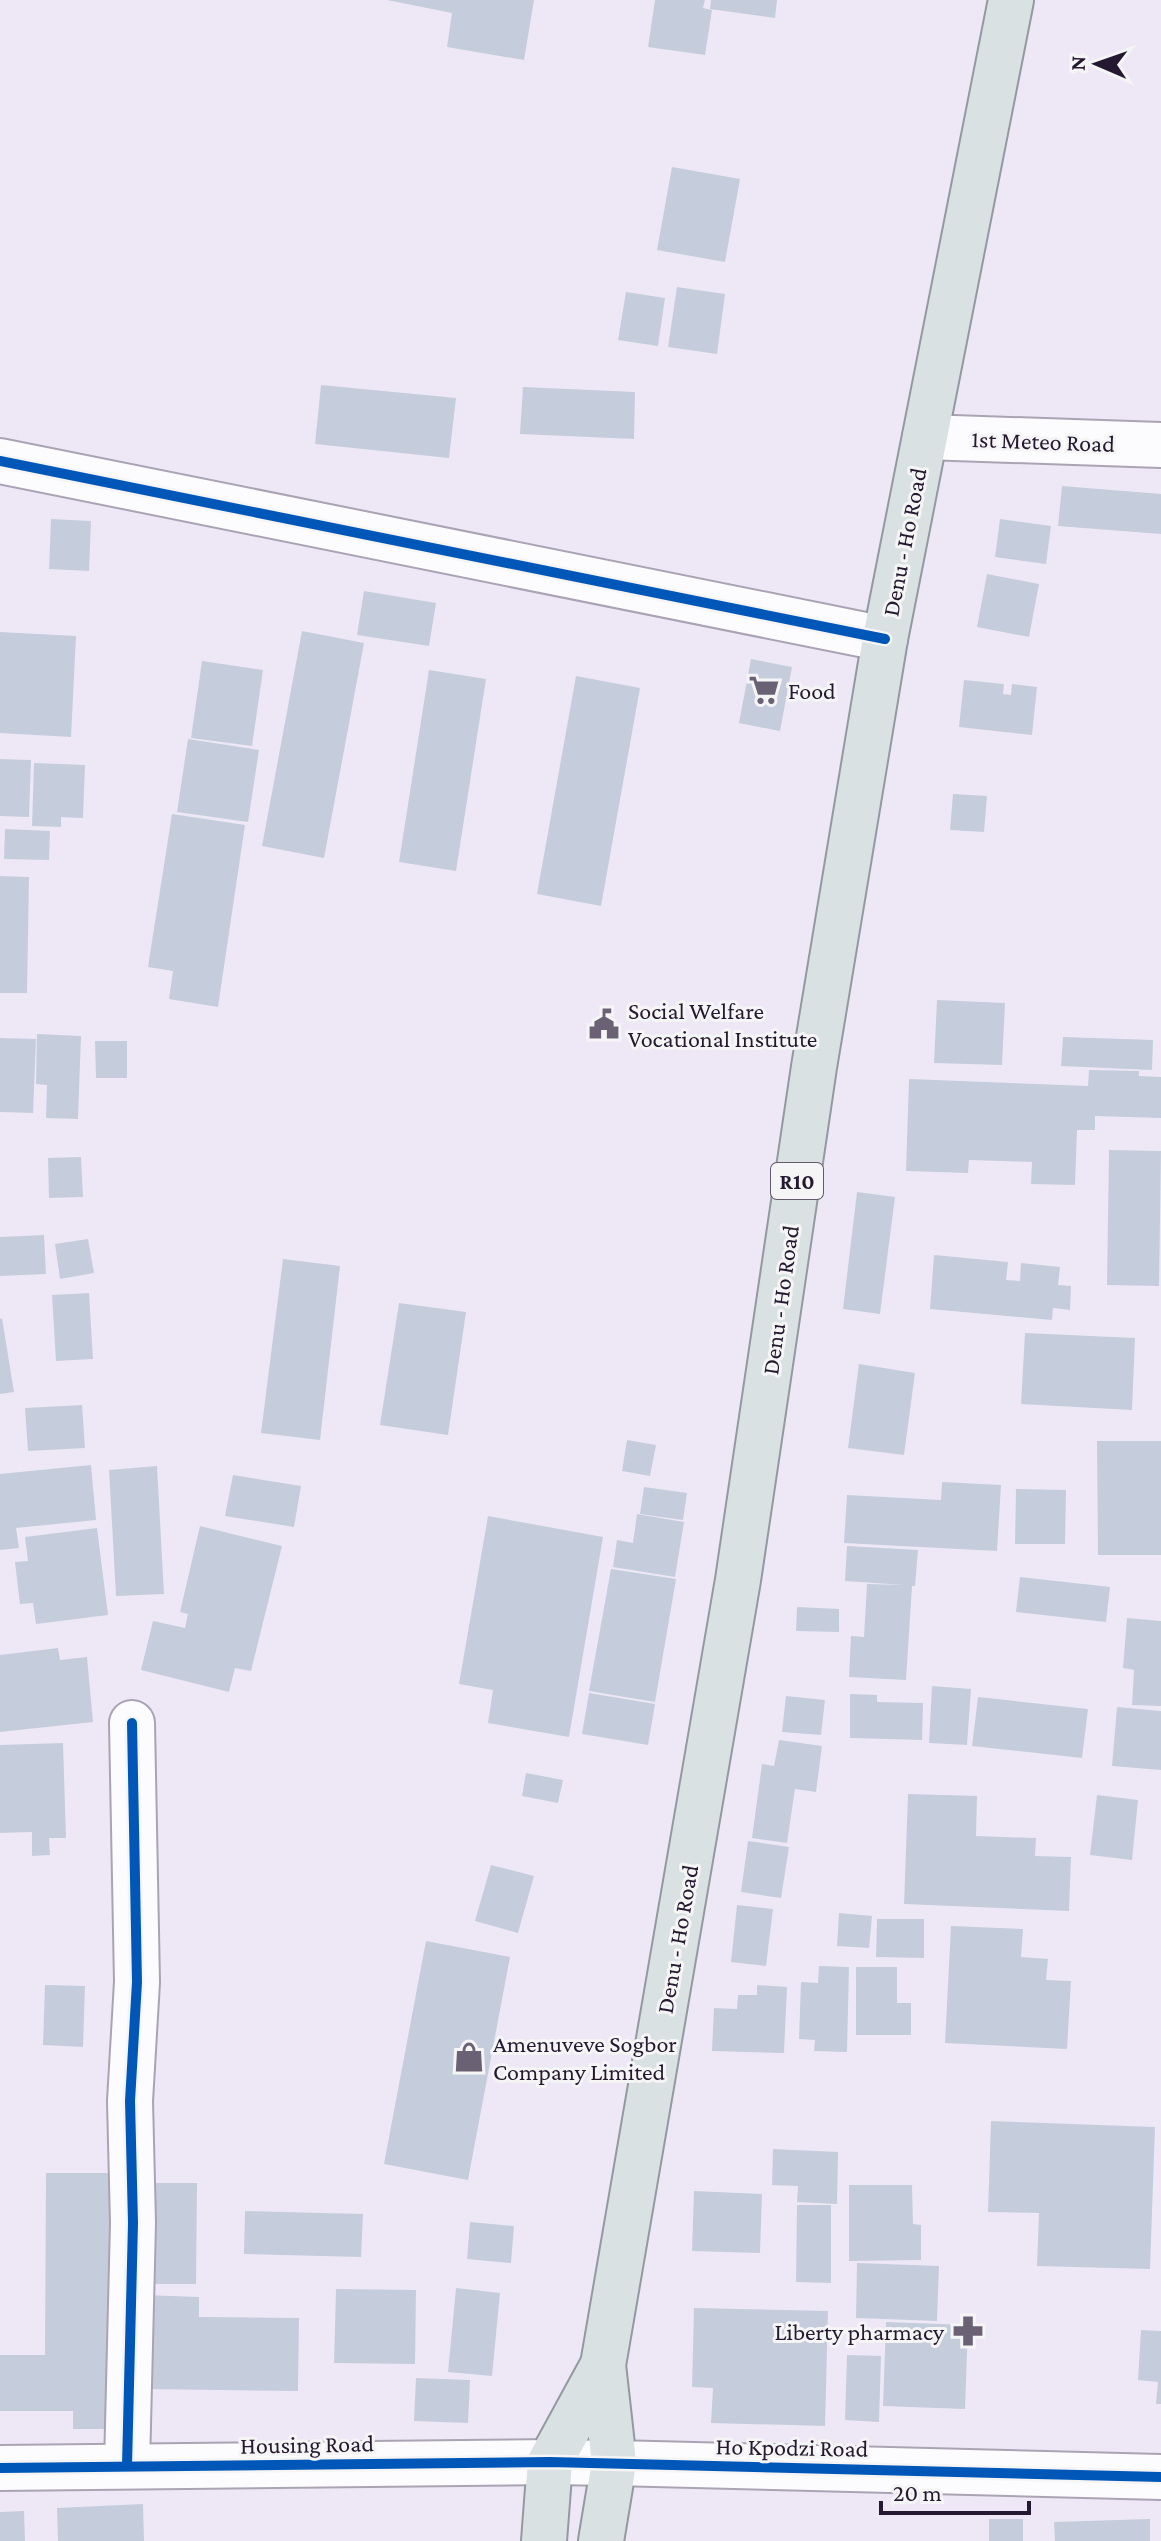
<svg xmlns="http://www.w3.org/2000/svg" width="1161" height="2541" viewBox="0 0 1161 2541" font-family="'Crimson Pro',serif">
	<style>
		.building { fill: #c5cddc }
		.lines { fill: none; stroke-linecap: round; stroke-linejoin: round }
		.minor-casing { stroke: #aaa3b4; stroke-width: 48 }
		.tertiary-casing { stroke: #aaa3b4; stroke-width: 48 }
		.primary-casing { stroke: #929aa0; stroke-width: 48 }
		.minor { stroke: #fcfcfe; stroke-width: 44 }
		.tertiary { stroke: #fcfcfe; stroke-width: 44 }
		.primary { stroke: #dae1e2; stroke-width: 44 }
		.cycleway-casing { stroke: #f5f5f5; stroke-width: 15 }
		.cycleway { stroke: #0057b8; stroke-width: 10 }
		.labels { text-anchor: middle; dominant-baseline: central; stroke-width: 6; stroke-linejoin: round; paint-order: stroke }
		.shield { fill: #f5f5f5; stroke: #635b6b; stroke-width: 2 }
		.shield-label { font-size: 22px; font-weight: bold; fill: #241930 }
		.street-label { font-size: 24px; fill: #241930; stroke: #f5f5f5 }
		.poi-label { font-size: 24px; fill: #241930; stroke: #f5f5f5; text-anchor: start }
	</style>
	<rect width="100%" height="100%" fill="#eee8f6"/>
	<g class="building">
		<polygon points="387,0 534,0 524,60 447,47 452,13"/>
		<polygon points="655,0 705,0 703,8 712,10 705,55 648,47"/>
		<polygon points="711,0 777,0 775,18 710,9"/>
		<polygon points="672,167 740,179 725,262 657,250"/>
		<polygon points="677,287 725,294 717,354 668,347"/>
		<polygon points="626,292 665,298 658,346 618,340"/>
		<polygon points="321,385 456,398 449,458 315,444"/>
		<polygon points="523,387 635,392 634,439 520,434"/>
		<polygon points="1062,486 1161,494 1161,534 1058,526"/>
		<polygon points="51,519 91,521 89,571 49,569"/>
		<polygon points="1000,519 1051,526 1046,564 995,557"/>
		<polygon points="987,574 1039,584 1029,637 977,627"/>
		<polygon points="364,591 436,603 429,646 357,635"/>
		<polygon points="302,631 364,643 324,858 262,846"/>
		<polygon points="0,632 76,636 71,737 0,733"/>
		<polygon points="751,659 792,667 780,731 739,723"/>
		<polygon points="202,661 263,670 252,746 191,738"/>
		<polygon points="429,670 486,679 456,871 399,862"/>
		<polygon points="576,676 640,688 601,906 537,894"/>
		<polygon points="964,680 1004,684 1003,694 1011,695 1012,684 1037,687 1032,735 959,727"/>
		<polygon points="188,739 259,750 248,822 177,812"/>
		<polygon points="0,759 31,760 29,817 0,816"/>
		<polygon points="34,763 85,765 83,818 61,817 61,827 32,826"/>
		<polygon points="953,794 987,796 984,832 950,830"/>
		<polygon points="172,814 245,825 218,1007 169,999 173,971 148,967"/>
		<polygon points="5,829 50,831 49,860 4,859"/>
		<polygon points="0,876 29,877 27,993 0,993"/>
		<polygon points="937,1000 1005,1003 1002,1065 934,1063"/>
		<polygon points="37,1034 81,1036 78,1119 46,1118 47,1085 36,1084"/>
		<polygon points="1063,1037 1153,1040 1152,1070 1061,1066"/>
		<polygon points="0,1038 36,1039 33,1113 0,1112"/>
		<polygon points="95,1041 127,1041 127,1078 96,1078"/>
		<polygon points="1089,1070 1139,1071 1139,1076 1161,1077 1161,1118 1095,1116 1095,1130 1077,1130 1075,1185 1031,1184 1032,1162 969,1160 968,1173 906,1171 909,1079 1088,1086"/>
		<polygon points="1109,1150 1161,1151 1159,1286 1107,1285"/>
		<polygon points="81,1157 83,1197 49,1198 48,1158"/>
		<polygon points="857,1192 895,1197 880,1314 843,1309"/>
		<polygon points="44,1235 46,1274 0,1276 0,1237"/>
		<polygon points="88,1239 94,1273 60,1279 55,1244"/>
		<polygon points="934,1255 1008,1262 1006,1280 1020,1281 1021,1263 1060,1267 1058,1285 1071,1286 1070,1310 1053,1308 1052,1320 930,1309"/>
		<polygon points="283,1259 340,1266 320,1440 261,1433"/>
		<polygon points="89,1293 93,1359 56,1361 52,1295"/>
		<polygon points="399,1303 466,1312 448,1435 380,1425"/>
		<polygon points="2,1318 14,1392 0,1394 0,1319"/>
		<polygon points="1025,1333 1135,1338 1132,1410 1021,1404"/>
		<polygon points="859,1364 915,1373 904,1455 848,1448"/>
		<polygon points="82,1405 85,1448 28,1451 25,1408"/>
		<polygon points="627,1440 656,1445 650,1476 622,1471"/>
		<polygon points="1097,1441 1161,1441 1161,1555 1098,1555"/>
		<polygon points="91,1465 96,1520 16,1528 19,1548 0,1550 0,1474"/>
		<polygon points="157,1466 164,1594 116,1596 109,1470"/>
		<polygon points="233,1475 301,1486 294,1527 225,1516"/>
		<polygon points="942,1482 1001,1485 997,1551 844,1543 847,1495 941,1500"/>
		<polygon points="644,1487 687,1493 683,1520 640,1514"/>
		<polygon points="1016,1489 1066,1490 1065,1544 1015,1544"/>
		<polygon points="637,1514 684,1522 675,1577 613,1567 617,1540 633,1543"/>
		<polygon points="488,1516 603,1537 569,1737 488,1723 493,1690 459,1684"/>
		<polygon points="200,1526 282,1546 251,1671 235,1668 229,1692 141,1670 153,1621 185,1628 188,1614 180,1612"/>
		<polygon points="97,1528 108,1615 36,1624 33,1603 20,1604 15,1562 28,1561 25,1537"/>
		<polygon points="847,1546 918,1550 915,1586 912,1586 906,1680 849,1677 851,1636 864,1637 867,1584 905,1585 845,1581"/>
		<polygon points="611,1569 676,1579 655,1702 589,1691"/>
		<polygon points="1020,1577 1110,1587 1106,1622 1016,1612"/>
		<polygon points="797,1607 839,1609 839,1632 796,1631"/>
		<polygon points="1127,1618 1161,1621 1161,1706 1132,1705 1134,1670 1123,1668"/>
		<polygon points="58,1648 60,1660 87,1657 93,1722 0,1732 0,1655"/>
		<polygon points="932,1686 971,1689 967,1745 929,1743"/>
		<polygon points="589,1693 655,1704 648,1745 582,1734"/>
		<polygon points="850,1694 877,1695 877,1702 923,1703 922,1740 850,1738"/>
		<polygon points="786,1696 825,1700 821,1735 782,1732"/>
		<polygon points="978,1697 1088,1709 1082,1758 972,1746"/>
		<polygon points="1117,1707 1161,1711 1161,1770 1112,1766"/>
		<polygon points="779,1740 822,1746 816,1792 795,1789 787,1843 752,1838 762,1764 774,1766"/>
		<polygon points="63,1743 66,1838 49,1838 50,1855 32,1856 32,1832 0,1833 0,1745"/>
		<polygon points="526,1773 563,1780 558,1803 522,1796"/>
		<polygon points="908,1794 977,1796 976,1836 1036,1838 1035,1856 1071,1857 1069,1911 904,1904"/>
		<polygon points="1097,1795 1138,1800 1132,1860 1090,1855"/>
		<polygon points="748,1841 789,1847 781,1898 741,1892"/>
		<polygon points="491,1865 534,1876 518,1933 475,1921"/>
		<polygon points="737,1905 773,1909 766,1966 731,1962"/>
		<polygon points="839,1913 872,1916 869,1948 837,1946"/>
		<polygon points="877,1919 924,1919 924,1958 876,1957"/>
		<polygon points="951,1926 1023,1929 1021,1957 1048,1959 1046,1980 1071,1981 1067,2049 945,2043"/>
		<polygon points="426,1941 510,1957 468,2180 384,2164"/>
		<polygon points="819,1966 849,1967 847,2052 814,2051 815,2040 799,2039 801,1982 818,1983"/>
		<polygon points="856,1967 897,1967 897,2003 911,2003 911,2035 856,2035"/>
		<polygon points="45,1985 85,1986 83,2047 43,2045"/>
		<polygon points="757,1985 787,1987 784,2053 712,2051 714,2008 737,2009 738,1995 757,1995"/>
		<polygon points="991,2121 1155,2127 1150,2269 1037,2266 1039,2213 988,2212"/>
		<polygon points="773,2149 838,2152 837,2204 797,2202 798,2186 772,2185"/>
		<polygon points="46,2173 109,2173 109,2429 73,2429 73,2411 0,2411 0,2355 45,2355"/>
		<polygon points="143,2183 197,2183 196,2284 141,2284"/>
		<polygon points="849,2185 912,2185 913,2224 921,2225 921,2260 849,2261"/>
		<polygon points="694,2191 762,2194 760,2253 692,2251"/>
		<polygon points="797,2205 831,2205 831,2283 796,2282"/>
		<polygon points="245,2211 363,2214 361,2257 244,2254"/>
		<polygon points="470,2222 514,2226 511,2263 467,2259"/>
		<polygon points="857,2263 939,2266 937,2321 856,2318"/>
		<polygon points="456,2288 500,2293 492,2376 448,2372"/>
		<polygon points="336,2289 416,2290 415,2364 334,2363"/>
		<polygon points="143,2295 199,2297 199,2317 299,2318 298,2391 142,2389"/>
		<polygon points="694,2308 828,2311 825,2426 711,2423 713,2388 692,2387"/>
		<polygon points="886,2322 968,2325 965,2409 883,2406"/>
		<polygon points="1141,2330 1161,2331 1161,2404 1156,2404 1158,2382 1138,2380"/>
		<polygon points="847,2355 881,2356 879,2422 845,2420"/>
		<polygon points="416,2378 470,2380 468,2423 414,2421"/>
		<polygon points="143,2504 144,2541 58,2541 57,2508"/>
		<polygon points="24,2511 25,2541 0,2541 0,2512"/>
		<rect x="989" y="2519" width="34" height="22"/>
		<polygon points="1150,2519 1150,2541 1055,2541 1054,2522"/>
	</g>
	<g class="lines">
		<g class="minor-casing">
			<g id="minor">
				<polyline points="925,437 1161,445"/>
				<polyline points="0,461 885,639"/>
				<polyline points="614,2463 1161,2477"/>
				<polyline points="127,2466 133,2223 130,2101 137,1982 132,1723"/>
			</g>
		</g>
		<g class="tertiary-casing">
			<polyline id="tertiary" points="0,2468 550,2462 614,2463"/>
		</g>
		<g class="primary-casing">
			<g id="primary">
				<polyline points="544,2541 550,2462 603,2365"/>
				<polyline points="601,2541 614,2463 603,2365 738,1580 814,1067 885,639 1011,0"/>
			</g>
		</g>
		<use href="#minor" class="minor"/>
		<use href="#tertiary" class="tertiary"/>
		<use href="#primary" class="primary"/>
		<g class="cycleway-casing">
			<g id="cycleway">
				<polyline points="0,461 885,639"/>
				<polyline points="127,2466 133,2223 130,2101 137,1982 132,1723"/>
				<polyline points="0,2468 550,2462 1161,2477"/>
			</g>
		</g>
		<use href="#cycleway" class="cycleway"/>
	</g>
	<defs>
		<g id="supermarket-bare" transform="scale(2.4)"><path d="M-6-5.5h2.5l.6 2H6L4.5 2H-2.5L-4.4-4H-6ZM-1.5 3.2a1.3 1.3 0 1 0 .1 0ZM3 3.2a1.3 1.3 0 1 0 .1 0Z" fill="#6b6175" stroke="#f5f5f5" stroke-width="2.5" paint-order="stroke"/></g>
		<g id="civic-bare" transform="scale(2.4)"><path d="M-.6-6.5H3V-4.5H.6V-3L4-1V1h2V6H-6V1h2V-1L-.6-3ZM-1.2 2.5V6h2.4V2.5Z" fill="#6b6175" stroke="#f5f5f5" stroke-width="2.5" paint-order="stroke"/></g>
		<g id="shop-bare" transform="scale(2.4)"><path d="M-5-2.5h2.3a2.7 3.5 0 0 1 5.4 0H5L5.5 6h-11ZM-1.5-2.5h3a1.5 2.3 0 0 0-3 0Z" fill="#6b6175" stroke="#f5f5f5" stroke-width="2.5" paint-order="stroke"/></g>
		<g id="pharmacy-bare" transform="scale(2.4)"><path d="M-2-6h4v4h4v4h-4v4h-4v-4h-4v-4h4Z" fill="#6b6175" stroke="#f5f5f5" stroke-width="2.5" paint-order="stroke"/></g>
	</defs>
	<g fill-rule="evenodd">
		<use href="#supermarket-bare" x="764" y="690"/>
		<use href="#civic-bare" x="604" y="1024"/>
		<use href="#shop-bare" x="469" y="2057"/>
		<use href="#pharmacy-bare" x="968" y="2331"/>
	</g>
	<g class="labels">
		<rect class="shield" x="771" y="1163" width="52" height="36" rx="6"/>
		<g class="shield-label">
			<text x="797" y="1181">R10</text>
		</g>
		<g class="street-label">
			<text transform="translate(1043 441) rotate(2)">1st Meteo Road</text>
			<text transform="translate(904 542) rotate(-79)">Denu - Ho Road</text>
			<text transform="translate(780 1300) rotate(-82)">Denu - Ho Road</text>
			<text transform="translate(677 1939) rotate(-80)">Denu - Ho Road</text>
			<text transform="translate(307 2444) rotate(-1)">Housing Road</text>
			<text transform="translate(792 2447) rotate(1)">Ho Kpodzi Road</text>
		</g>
		<g class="poi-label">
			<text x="788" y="690">Food</text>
			<text x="628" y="1010">Social Welfare<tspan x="628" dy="28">Vocational Institute</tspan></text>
			<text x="493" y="2043">Amenuveve Sogbor<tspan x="493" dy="28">Company Limited</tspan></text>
			<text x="944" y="2331" text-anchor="end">Liberty pharmacy</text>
		</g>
	</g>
	<g transform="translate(1097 64) rotate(272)" stroke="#f5f5f5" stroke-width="6" paint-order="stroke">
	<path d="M0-6L14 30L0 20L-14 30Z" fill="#241930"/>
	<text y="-12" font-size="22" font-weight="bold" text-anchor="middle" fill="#241930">N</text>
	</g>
	<path d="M881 2501v12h148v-12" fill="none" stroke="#241930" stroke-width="4"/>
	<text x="893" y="2501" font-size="24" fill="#241930" stroke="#f5f5f5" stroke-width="6" paint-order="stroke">20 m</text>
</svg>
